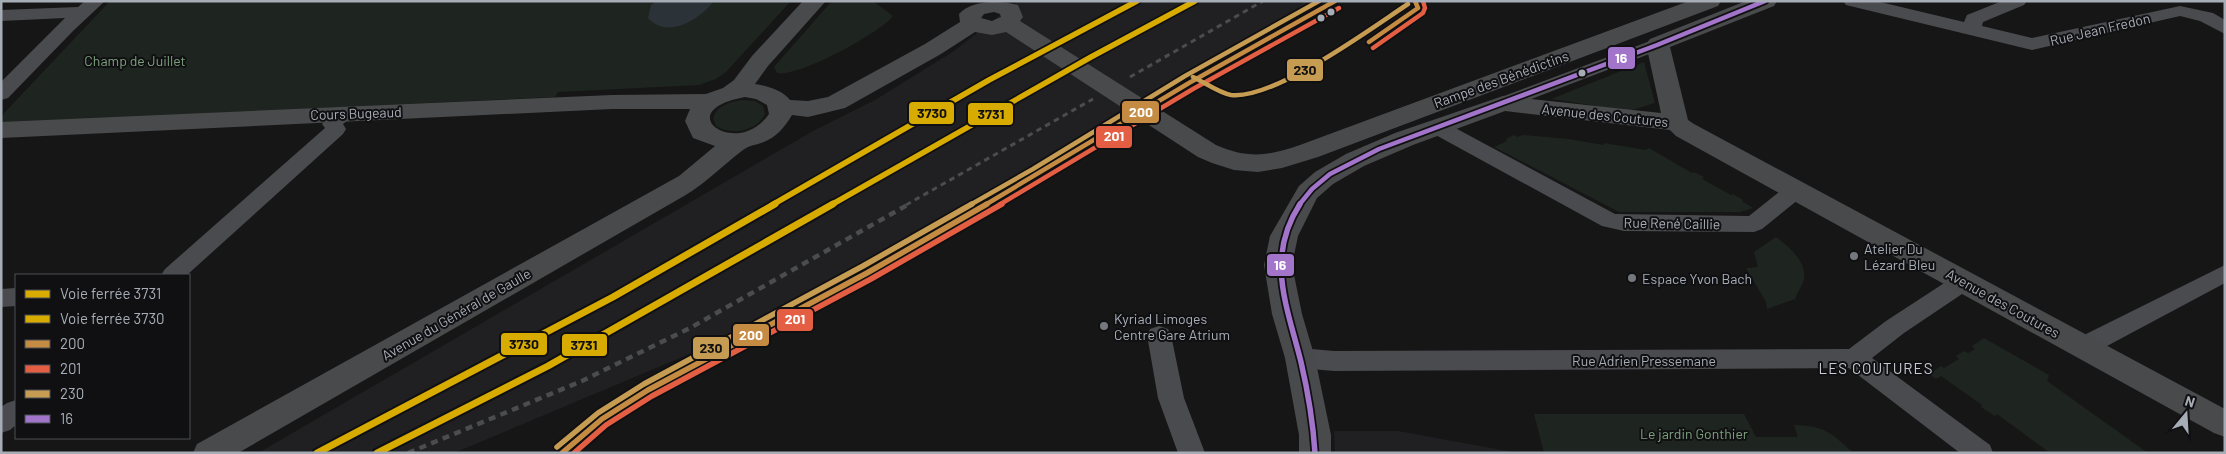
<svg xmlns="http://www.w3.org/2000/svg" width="2226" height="454" viewBox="0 0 2226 454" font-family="Barlow,sans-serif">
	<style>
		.built { fill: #202022 }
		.green { fill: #1e241f }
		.water { fill: #2b3339 }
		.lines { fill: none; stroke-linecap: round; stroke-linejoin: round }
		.street { fill: #4a4b4e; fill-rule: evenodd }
		.secondary { fill: #494a4c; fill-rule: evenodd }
		.rail-far1 { stroke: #4a4c4d; stroke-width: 3; stroke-dasharray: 5.5 4.5; stroke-linecap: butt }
		.rail { stroke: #4a4c4d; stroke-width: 4.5; stroke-dasharray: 7 5.5; stroke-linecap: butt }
		.bus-1-far1-casing { stroke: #101012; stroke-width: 8 }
		.bus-1-casing { stroke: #101012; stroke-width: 9 }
		.bus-2-far1-casing { stroke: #101012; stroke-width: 8 }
		.bus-2-casing { stroke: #101012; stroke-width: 9 }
		.bus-3-far1-casing { stroke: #101012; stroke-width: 8 }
		.bus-3-casing { stroke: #101012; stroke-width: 9 }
		.bus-4-far1-casing { stroke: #101012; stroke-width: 8 }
		.bus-4-casing { stroke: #101012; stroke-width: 9 }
		.bus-1-far1 { stroke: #c58b43; stroke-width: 4.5 }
		.bus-1 { stroke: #c58b43; stroke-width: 5.5 }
		.bus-2-far1 { stroke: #e35e42; stroke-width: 4.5 }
		.bus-2 { stroke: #e35e42; stroke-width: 5.5 }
		.bus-3-far1 { stroke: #c69c52; stroke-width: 4.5 }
		.bus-3 { stroke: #c69c52; stroke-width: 5.5 }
		.bus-4-far1 { stroke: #a274ca; stroke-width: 4.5 }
		.bus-4 { stroke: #a274ca; stroke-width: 5.5 }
		.rail-1-far1-casing { stroke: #101012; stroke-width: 9 }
		.rail-1-casing { stroke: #101012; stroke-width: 11 }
		.rail-2-far1-casing { stroke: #101012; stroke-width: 9 }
		.rail-2-casing { stroke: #101012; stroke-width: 11 }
		.rail-1-far1 { stroke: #d8ab00; stroke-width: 5.5 }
		.rail-1 { stroke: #d8ab00; stroke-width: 7 }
		.rail-2-far1 { stroke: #d8ab00; stroke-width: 5.5 }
		.rail-2 { stroke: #d8ab00; stroke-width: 7 }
		.bus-dot { fill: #a7adb6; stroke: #101012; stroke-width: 2 }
		.poi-dot { fill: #74787e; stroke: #101012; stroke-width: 2 }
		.labels { text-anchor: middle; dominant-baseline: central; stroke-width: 4; stroke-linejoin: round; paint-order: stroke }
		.street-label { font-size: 14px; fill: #a7adb6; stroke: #101012 }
		.park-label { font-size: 14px; fill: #7ea17e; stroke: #101012 }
		.poi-label { font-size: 14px; fill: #a7adb6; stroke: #101012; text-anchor: start }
		.neighbourhood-label { font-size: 15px; letter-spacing: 1px; fill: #c8cbd3; stroke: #101012 }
		.line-badge { stroke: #101012; stroke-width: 2 }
		.badge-label { font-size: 14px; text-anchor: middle; font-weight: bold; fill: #fff }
		.pale-badge-label { font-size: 14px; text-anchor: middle; font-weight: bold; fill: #111 }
	</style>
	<rect width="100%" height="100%" fill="#161616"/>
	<g class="built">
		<polygon points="1018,1 1323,1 1095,129 1056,155 935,221 818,289 718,342 454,453 258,453 813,131 875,100 954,51"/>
		<polygon points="1334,431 1398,431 1518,453 1335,453"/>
	</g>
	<g class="green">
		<polygon points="110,1 791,1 726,72 716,79 699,85 558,92 555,97 2,123 1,117 7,110"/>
		<path d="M832,1H873L893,16C880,33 797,78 777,73L774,67Z"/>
		<polygon points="1644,62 1655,103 1629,111 1551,99"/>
		<path d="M742,100L755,101L763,106L765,114C757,131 731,136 716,126L713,118C717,105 730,102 742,100Z"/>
		<polygon points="1514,135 1517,137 1523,135 1568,139 1604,145 1604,143 1646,150 1649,148 1692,173 1694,172 1704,177 1702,179 1731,195 1733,194 1743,200 1742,201 1753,208 1740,212 1619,212 1494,147 1507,141 1506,139"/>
		<path d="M1776,237C1789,247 1807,261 1804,280C1802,286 1797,293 1795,299L1767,309L1766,302L1746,268L1758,267L1754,252Z"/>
		<polygon points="1984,338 2049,375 2047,381 2148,453 2050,453 1997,414 1995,416 1981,407 1982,405 1941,376 1936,379 1929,374 1941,366 1944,368 1959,359 1956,356 1964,351 1968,353 1975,349 1972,346"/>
		<path d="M1534,414H1744L1756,437H1798L1794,425C1827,426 1830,433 1854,453H1544Z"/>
	</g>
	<path class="water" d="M657,1H714C700,19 668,40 648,18L651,5Z"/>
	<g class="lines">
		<g class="street">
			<polygon points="85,1 105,1 73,31 8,98 1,100 1,82 65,18 1,21 1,10 78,7"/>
			<polygon points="1843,1 1876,1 1964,22 1967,15 2002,1 2027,1 2024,5 1983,22 1982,26 2032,38 2180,6 2213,13 2225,20 2225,34 2200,21 2180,16 2032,50 1846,5"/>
			<polygon points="1658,38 1665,40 1667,44 1665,48 1510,107 1503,109 1496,107 1493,103 1496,99"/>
			<polygon points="349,108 356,110 359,114 356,118 347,121 343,124 346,129 343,134 187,275 161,275 165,269 325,128 322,124 333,112"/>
			<polygon points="1439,122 1446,123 1615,214 1749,216 1788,185 1796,183 1804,185 1807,190 1804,195 1762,229 1754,232 1624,231 1602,226 1432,133 1429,128 1432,123"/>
			<polygon points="2225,265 2225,283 2092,354 2083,356 2074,354 2071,347 2074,340"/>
			<polygon points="1963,274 1971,276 1975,282 1971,288 1904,333 1872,358 1990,445 1993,453 1960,453 1849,368 1334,371 1300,368 1291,365 1287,358 1291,351 1300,348 1334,351 1849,349 1886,321 1955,276"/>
			<polygon points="16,288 16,306 1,307 1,289"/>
			<polygon points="1159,326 1168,329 1171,335 1184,398 1205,453 1178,453 1158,398 1147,335 1150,329"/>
			<polygon points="16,400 16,425 10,430 1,433 1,407 7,403"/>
		</g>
		<g class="secondary">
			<path d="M803,1H826L768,66L755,84C767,86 782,90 790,100L808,101L828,97L925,44L960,22L959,14C971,0 999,0 1018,5L1023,17L1020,21L1216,145C1248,159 1268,156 1300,145L1689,1H1721L1718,6L1318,157L1282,168L1258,172L1234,170L1212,163L1198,157L1006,32L992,35L975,32L941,54L845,108L808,117L792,115C784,128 776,138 761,143C755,145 748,146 743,150C723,165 706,183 684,196L238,453H193L197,444L679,176L715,146L693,138L685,121L690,109H612L1,138V122L612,95L706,94L723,88L734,80L752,56ZM994,12L1000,14L1001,17L992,21L981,18L984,14ZM745,97L756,99L767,105L769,114C737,160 668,111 745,97Z"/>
			<polygon points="1746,1 1777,1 1774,6 1670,47 1688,120 1694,124 2225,409 2225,437 2214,433 1676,136 1670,130 1505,111 1413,145 1364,166 1333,184 1317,198 1298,236 1292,265 1302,314 1315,358 1331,435 1331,453 1299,453 1299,435 1285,358 1272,314 1264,265 1270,236 1299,186 1315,172 1346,154 1395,133 1503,96 1661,113 1646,44 1650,39"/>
		</g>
		<g class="rail-far1">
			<polyline points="1130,77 1263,1"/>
			<polyline points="906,205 1093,99"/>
		</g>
		<polyline class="rail" points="408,453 582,381 690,328 909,204"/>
		<g class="bus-1-far1-casing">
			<g id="bus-1-far1">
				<polyline points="1369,42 1418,8 1415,1"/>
				<polyline points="985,205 1189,83 1335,1"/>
			</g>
		</g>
		<g class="bus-1-casing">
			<polyline id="bus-1" points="562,453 602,419 648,390 867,273 987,204"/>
		</g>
		<g class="bus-2-far1-casing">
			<g id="bus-2-far1">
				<polyline points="1373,48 1423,13 1425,8 1423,1"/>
				<polyline points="999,205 1193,89 1339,8"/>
			</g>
		</g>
		<g class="bus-2-casing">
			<polyline id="bus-2" points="574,453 606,425 652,396 871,279 1002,204"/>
		</g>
		<g class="bus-3-far1-casing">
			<g id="bus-3-far1">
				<path d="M1193,77C1204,82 1219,93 1231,95C1274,100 1370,29 1408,4"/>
				<polyline points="970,205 1033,169 1185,76 1319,1"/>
			</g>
		</g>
		<g class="bus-3-casing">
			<polyline id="bus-3" points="557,447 598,413 644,384 863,266 972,204"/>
		</g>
		<g class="bus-4-far1-casing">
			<polyline id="bus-4-far1" points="1299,205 1312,189 1330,174 1379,149 1657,45 1765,1"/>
		</g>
		<g class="bus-4-casing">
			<path id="bus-4" d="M1300,204C1265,258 1287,306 1301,362C1308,392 1313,422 1315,453"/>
		</g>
		<use href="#bus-1-far1" class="bus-1-far1"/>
		<use href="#bus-1" class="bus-1"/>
		<use href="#bus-2-far1" class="bus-2-far1"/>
		<use href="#bus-2" class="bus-2"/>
		<use href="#bus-3-far1" class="bus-3-far1"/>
		<use href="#bus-3" class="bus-3"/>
		<use href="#bus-4-far1" class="bus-4-far1"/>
		<use href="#bus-4" class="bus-4"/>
		<g class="rail-1-far1-casing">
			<polyline id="rail-1-far1" points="831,205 1091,57 1195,1"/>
		</g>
		<g class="rail-1-casing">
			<polyline id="rail-1" points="377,453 548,366 833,204"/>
		</g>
		<g class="rail-2-far1-casing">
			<polyline id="rail-2-far1" points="772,205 989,80 1137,1"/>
		</g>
		<g class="rail-2-casing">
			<polyline id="rail-2" points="317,453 613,297 775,204"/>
		</g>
		<use href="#rail-1-far1" class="rail-1-far1"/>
		<use href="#rail-1" class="rail-1"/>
		<use href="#rail-2-far1" class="rail-2-far1"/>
		<use href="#rail-2" class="rail-2"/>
	</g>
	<g class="bus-dot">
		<circle cx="1331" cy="12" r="4.5"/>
		<circle cx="1321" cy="18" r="4.5"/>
		<circle cx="1582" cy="73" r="4.5"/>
	</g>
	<g class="poi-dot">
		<circle cx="1854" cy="256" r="5"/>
		<circle cx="1632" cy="278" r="5"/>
		<circle cx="1104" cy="326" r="5"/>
	</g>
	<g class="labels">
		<g class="street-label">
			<text transform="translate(2100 29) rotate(-13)">Rue Jean Fredon</text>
			<text transform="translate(1501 79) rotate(-20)">Rampe des Bénédictins</text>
			<text transform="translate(356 113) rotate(-2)">Cours Bugeaud</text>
			<text transform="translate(1605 115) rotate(6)">Avenue des Coutures</text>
			<text transform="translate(1672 223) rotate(1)">Rue René Caillie</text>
			<text transform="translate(2003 303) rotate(29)">Avenue des Coutures</text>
			<text transform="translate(456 314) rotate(-30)">Avenue du Général de Gaulle</text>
			<text x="1644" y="360">Rue Adrien Pressemane</text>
		</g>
		<g class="park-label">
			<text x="135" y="60">Champ de Juillet</text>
			<text x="1694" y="433">Le jardin Gonthier</text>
		</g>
		<g class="poi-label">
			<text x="1864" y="248">Atelier Du<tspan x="1864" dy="16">Lézard Bleu</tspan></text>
			<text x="1642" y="278">Espace Yvon Bach</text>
			<text x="1114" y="318">Kyriad Limoges<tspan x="1114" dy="16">Centre Gare Atrium</tspan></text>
		</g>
		<g class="neighbourhood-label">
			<text x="1876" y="368">LES COUTURES</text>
		</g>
	</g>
	<g class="line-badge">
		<rect x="1607" y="46" width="29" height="24" rx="5" fill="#a274ca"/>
		<rect x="1286" y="58" width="38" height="24" rx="5" fill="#c69c52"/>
		<rect x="1121" y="100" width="39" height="24" rx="5" fill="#c58b43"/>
		<rect x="908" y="101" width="47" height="24" rx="5" fill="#d8ab00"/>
		<rect x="967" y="102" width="47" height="24" rx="5" fill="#d8ab00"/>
		<rect x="1095" y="125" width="38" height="24" rx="5" fill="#e35e42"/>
		<rect x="1266" y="253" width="29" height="24" rx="5" fill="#a274ca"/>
		<rect x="776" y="308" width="38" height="24" rx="5" fill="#e35e42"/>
		<rect x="732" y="323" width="38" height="24" rx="5" fill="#c58b43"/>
		<rect x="500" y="332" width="48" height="24" rx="5" fill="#d8ab00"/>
		<rect x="561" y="333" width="47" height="24" rx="5" fill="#d8ab00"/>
		<rect x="692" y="336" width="38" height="24" rx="5" fill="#c69c52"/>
	</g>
	<g class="badge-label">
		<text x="1621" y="63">16</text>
		<text x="1141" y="117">200</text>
		<text x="1114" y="141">201</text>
		<text x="1280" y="270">16</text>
		<text x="795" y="324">201</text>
		<text x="751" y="340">200</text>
	</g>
	<g class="pale-badge-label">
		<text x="1305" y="75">230</text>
		<text x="932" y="118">3730</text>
		<text x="991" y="119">3731</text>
		<text x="524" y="349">3730</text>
		<text x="584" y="350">3731</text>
		<text x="711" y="353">230</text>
	</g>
	<rect width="2226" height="454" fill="none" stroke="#a7adb6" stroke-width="5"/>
	<rect x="15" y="274" width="175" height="165" fill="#101012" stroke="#4c4f54"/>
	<rect x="25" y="290" width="25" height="8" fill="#d8ab00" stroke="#4c4f54"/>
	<text x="60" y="299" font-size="15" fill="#a7adb6">Voie ferrée 3731</text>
	<rect x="25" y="315" width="25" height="8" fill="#d8ab00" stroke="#4c4f54"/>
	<text x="60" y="324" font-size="15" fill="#a7adb6">Voie ferrée 3730</text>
	<rect x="25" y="340" width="25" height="8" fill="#c58b43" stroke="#4c4f54"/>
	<text x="60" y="349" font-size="15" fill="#a7adb6">200</text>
	<rect x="25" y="365" width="25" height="8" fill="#e35e42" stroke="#4c4f54"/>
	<text x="60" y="374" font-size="15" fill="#a7adb6">201</text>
	<rect x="25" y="390" width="25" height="8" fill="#c69c52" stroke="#4c4f54"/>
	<text x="60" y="399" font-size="15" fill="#a7adb6">230</text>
	<rect x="25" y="415" width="25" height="8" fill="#a274ca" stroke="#4c4f54"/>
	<text x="60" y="424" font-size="15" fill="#a7adb6">16</text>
	<g transform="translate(2186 414) rotate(18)" stroke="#101012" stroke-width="4" paint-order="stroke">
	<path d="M0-4L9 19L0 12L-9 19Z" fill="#a7adb6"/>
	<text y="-8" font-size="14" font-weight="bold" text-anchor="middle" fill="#a7adb6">N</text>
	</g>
</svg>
